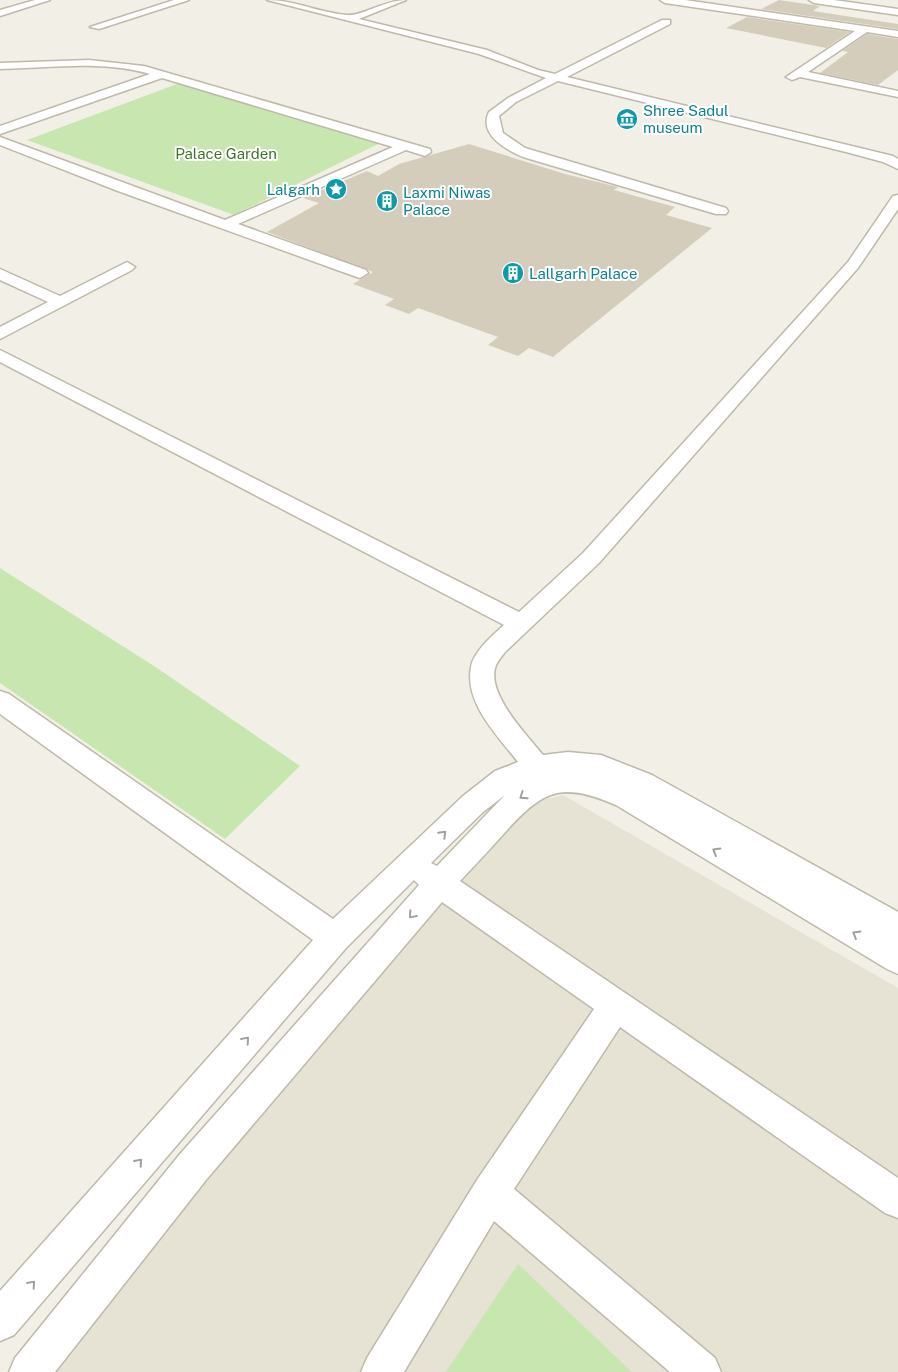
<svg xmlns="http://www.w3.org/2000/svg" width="898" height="1372" viewBox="0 0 898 1372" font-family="'Public Sans',sans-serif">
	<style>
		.residential { fill: #e6e2d4 }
		.green { fill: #c8e6af }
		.building { fill: #d4cdbc }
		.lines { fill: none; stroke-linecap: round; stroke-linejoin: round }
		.minor-casing { stroke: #beb9a9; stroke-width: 3 }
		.minor { fill: #fff; fill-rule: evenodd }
		.oneway { stroke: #a2a09a }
		.labels { text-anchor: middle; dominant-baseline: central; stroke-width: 4; stroke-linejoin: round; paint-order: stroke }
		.far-culture-label { font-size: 15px; fill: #0d838f; stroke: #fff; text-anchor: start }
		.far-park-label { font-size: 15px; fill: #3f752a; stroke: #fff }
	</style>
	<rect width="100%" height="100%" fill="#f2f0e6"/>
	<polygon class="residential" points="563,795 898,988 898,1372 44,1372 528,803"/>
	<g class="green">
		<polygon points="185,81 380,143 234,215 27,140"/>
		<polygon points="0,568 157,668 300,766 225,839 0,683"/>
		<polygon points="518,1264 632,1372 446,1372"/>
	</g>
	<g class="building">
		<polygon points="779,0 820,6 813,11 898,24 898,29 761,9"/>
		<polygon points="747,17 850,32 826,48 726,28"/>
		<polygon points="867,34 898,39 898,70 878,85 820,73 848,52 842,51"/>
		<polygon points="469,144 565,174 618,187 614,190 675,207 666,215 712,228 553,357 529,348 518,356 488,345 498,337 418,308 409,314 385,305 394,299 353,284 373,272 267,232 319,203 303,198 367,171 378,176 399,164"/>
	</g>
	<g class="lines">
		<g class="minor-casing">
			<g id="minor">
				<polygon points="35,0 50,0 0,16 0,10"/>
				<polygon points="174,0 189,0 99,29 90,27"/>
				<path d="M267,0C295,0 320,13 347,15C360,17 385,0 406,0L359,19L487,50L538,70L555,74L662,20H670V24L567,77L893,156L898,159V169L883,162L850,153L558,81L516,102L499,116L503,133L525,148L726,208L728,211L726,214H716L523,157C507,150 478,135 489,112L508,98L546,78L479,54Z"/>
				<polygon points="660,0 685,0 898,31 898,37 867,32 808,72 898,91 898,97 800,77 792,80 786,77 855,31 665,3"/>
				<polygon points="809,0 834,0 898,9 898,15 814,3"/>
				<path d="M89,60L144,66L430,149L431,152L425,156L406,150L238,224L366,270L368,273L360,278L354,276L118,191L0,145V137L225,220L393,147L162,78L0,134V126L150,74C102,60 49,68 0,69V63Z"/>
				<path d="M898,195V209L858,268L599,563L505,652C502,656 498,661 496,665C485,693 527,735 543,755L568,752L601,755L652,775L898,912V974L887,969L616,805C563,783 546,788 508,829C492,847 476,864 460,881L898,1178V1218L885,1213L620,1027L514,1189L715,1358L721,1372H670L494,1221L404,1372H361L367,1358L477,1180L594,1009L442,902L206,1180L55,1372H9L15,1358L180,1154L419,885L414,880L346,948L14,1335L0,1341V1291L313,940L0,714V691L9,694L333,919L463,796L495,771L518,762C498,736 464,703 471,667C473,652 494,634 504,625L0,362V350L519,612L583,553L848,262L893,196ZM505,795L437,866L431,863L483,812Z"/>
				<polygon points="127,262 135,267 132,270 0,339 0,327 48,302 0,280 0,269 60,296"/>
			</g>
		</g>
		<use href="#minor" class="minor"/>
	</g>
	<defs><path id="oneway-chevron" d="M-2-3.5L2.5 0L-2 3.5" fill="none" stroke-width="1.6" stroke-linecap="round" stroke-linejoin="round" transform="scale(1.25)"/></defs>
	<g class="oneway">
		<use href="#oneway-chevron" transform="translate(523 796) rotate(145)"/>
		<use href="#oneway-chevron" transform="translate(443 834) rotate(-45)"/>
		<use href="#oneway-chevron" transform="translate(716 851) rotate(-149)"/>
		<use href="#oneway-chevron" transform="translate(412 915) rotate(131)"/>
		<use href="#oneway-chevron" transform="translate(856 934) rotate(-149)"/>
		<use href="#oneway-chevron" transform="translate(246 1040) rotate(-49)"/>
		<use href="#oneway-chevron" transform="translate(139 1162) rotate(-49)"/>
		<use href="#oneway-chevron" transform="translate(32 1284) rotate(-49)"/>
	</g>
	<defs>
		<g id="museum-disc" transform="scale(1.125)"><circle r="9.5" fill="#0f9aa8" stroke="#fff"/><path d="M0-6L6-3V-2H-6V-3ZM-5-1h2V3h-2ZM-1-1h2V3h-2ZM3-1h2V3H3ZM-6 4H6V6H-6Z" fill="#fff"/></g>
		<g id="sight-disc" transform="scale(1.125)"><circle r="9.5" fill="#0f9aa8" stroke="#fff"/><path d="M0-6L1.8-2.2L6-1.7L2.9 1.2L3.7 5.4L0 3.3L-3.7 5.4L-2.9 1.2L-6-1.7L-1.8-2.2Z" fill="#fff"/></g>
		<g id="building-disc" transform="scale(1.125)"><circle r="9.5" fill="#0f9aa8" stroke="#fff"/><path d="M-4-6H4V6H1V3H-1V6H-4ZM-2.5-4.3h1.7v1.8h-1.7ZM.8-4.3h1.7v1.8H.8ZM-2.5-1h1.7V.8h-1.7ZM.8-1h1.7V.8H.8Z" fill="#fff"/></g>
	</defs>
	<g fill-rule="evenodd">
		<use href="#museum-disc" x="627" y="119"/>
		<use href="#sight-disc" x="336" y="189"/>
		<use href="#building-disc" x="387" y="201"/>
		<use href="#building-disc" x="513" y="273"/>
	</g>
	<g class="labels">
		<g class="far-culture-label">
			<text x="643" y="110">Shree Sadul<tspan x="643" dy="17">museum</tspan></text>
			<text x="320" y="189" text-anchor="end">Lalgarh</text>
			<text x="403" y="192">Laxmi Niwas<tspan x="403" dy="17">Palace</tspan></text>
			<text x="529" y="273">Lallgarh Palace</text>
		</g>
		<g class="far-park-label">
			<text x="226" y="153">Palace Garden</text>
		</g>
	</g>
</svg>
